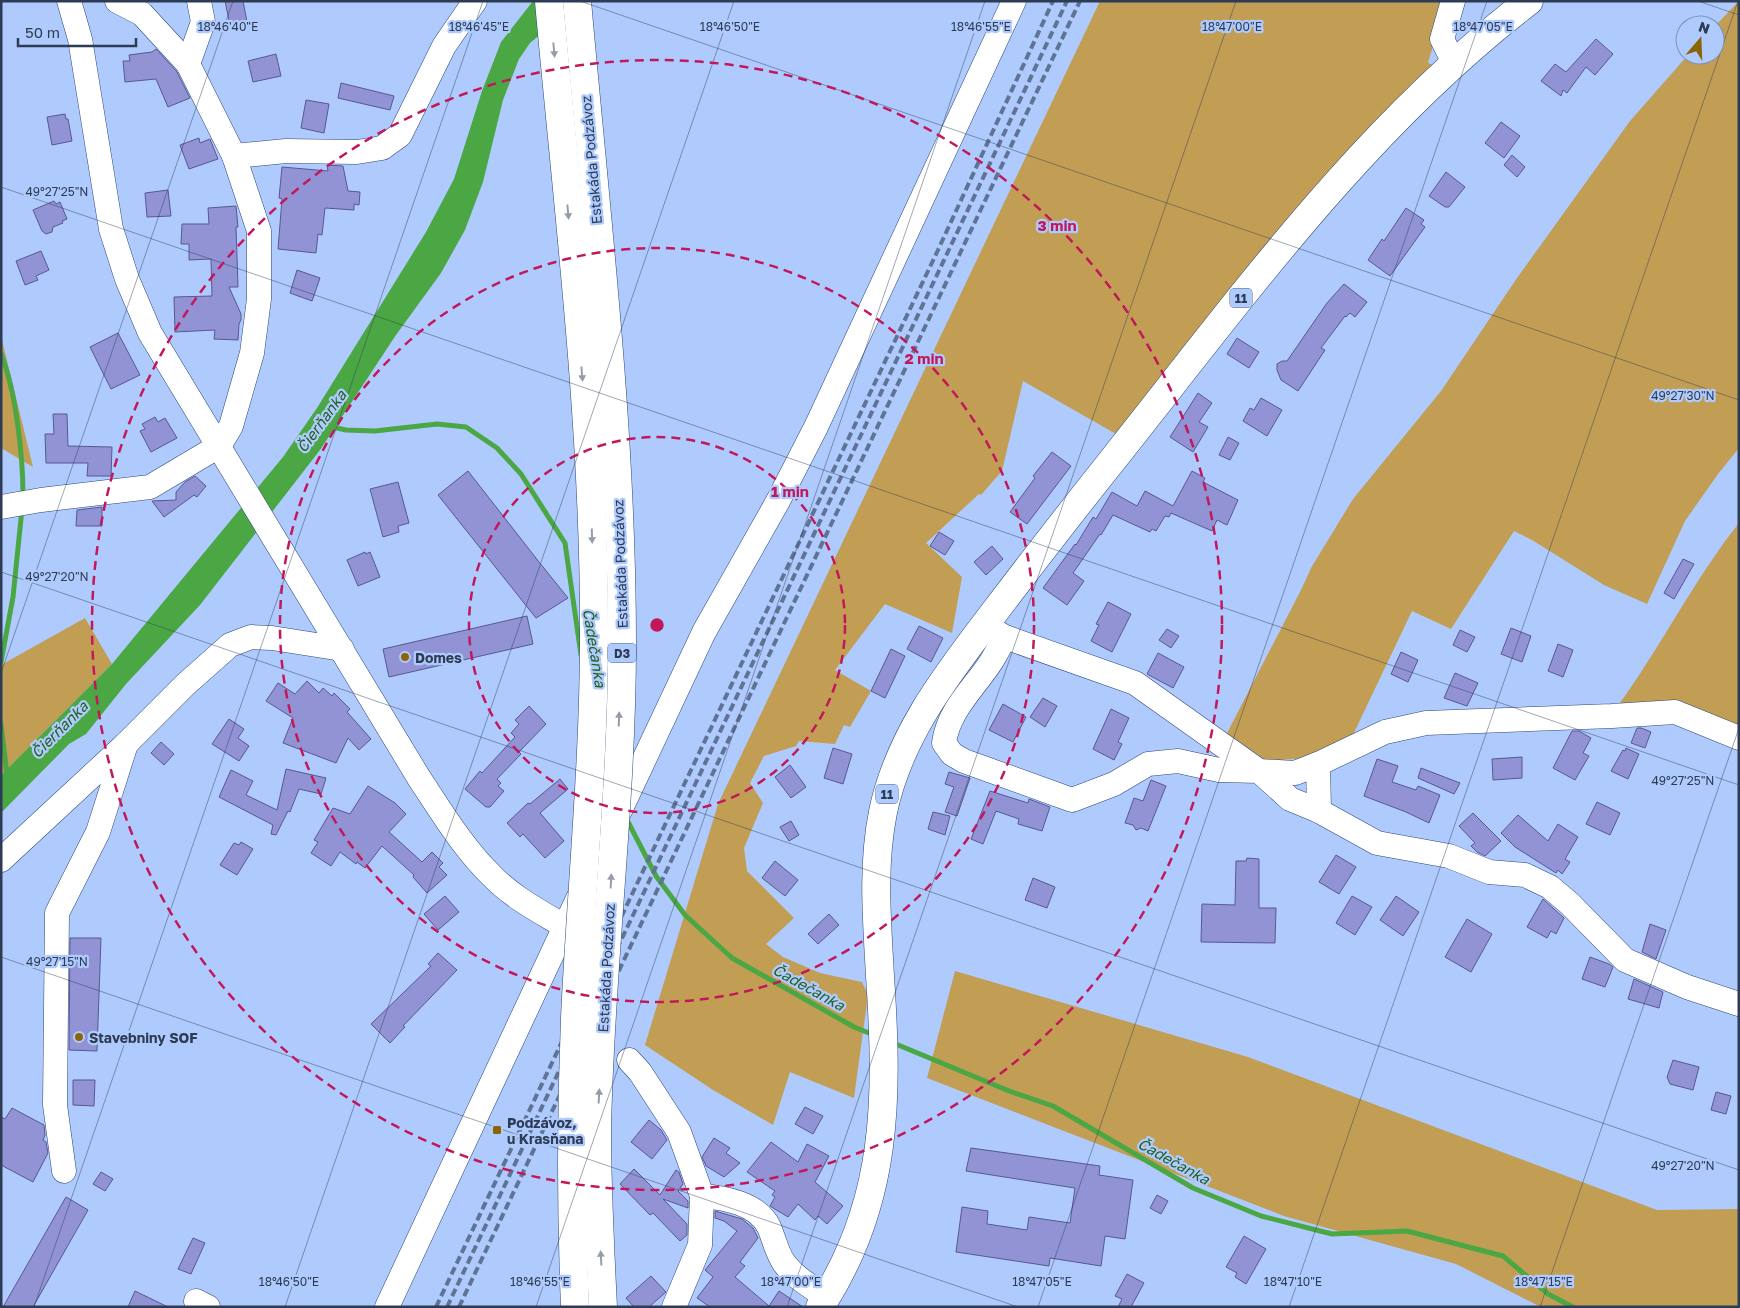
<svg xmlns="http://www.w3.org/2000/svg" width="1740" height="1308" viewBox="0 0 1740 1308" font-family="'Golos Text',sans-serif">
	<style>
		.green { fill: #c29d54 }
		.water { fill: #4ba744 }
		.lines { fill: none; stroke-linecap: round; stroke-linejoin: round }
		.stream { stroke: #4ba744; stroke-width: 5 }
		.building { fill: #9193d4; stroke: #585794 }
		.minor-casing { stroke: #2b467b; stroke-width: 25 }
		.major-casing { stroke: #2b467b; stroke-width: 29 }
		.minor { stroke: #fff; stroke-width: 24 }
		.major { stroke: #fff; stroke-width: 28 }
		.rail { stroke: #5f7395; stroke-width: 4; stroke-dasharray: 8 4; stroke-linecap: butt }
		.highway-bridge-casing { stroke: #2b467b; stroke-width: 29; stroke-linecap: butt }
		.highway-bridge { stroke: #fff; stroke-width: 28 }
		.oneway { fill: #969daa }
		.ticks { fill: none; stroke: #2d3b54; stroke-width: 1; stroke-opacity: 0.45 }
		.ring { fill: none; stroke: #c2185b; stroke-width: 2.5; stroke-dasharray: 9 6 }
		.poi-dot { fill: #8b6505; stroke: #afcbfd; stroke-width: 2 }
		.labels { text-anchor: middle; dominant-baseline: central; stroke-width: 4.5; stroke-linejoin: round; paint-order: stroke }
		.shield { fill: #afcbfd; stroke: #546687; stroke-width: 1 }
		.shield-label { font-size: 12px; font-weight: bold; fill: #2d3b54 }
		.street-label { font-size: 14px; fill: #2d3b54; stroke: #afcbfd }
		.poi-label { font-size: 14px; font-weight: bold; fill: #2d3b54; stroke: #afcbfd; text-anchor: start }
		.water-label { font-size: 15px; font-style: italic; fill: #23601f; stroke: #afcbfd }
		.ticks-label { font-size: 12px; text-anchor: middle; fill: #2d3b54; stroke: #afcbfd; stroke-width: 4.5; stroke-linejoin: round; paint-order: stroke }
		.centre { fill: #c2185b; stroke: #afcbfd; stroke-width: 2.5 }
		.ring-label { font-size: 15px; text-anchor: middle; font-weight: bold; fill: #c2185b; stroke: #afcbfd; stroke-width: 4.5; stroke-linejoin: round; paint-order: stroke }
	</style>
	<rect width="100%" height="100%" fill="#afcbfd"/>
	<g class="green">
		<polygon points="1100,1 1446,1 1428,63 1441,68 1116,434 1023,381 1002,471 981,495 979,494 926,543 962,577 952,633 885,604 835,670 871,691 850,727 844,725 835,744 799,741 796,746 764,756 750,783 763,803 744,848 747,871 794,918 766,944 783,957 820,973 862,982 868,995 854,1098 790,1072 773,1125 713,1090 645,1045 718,804"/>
		<polygon points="1739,1 1739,448 1718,474 1685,521 1647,604 1604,585 1532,540 1514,531 1451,629 1412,611 1352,737 1306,758 1267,761 1225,737 1302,588 1311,568 1353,499 1441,391 1517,278 1630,121 1688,55 1715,55 1715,26"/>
		<polygon points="1,336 33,467 1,448"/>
		<path d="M1739,523V732L1617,707C1661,647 1693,581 1739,523Z"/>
		<polygon points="85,618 112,664 1,775 1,665"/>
		<polygon points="955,971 1248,1057 1657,1210 1739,1209 1739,1307 1541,1307 1456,1264 1284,1216 927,1078"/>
	</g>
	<polygon class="water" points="533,1 581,1 530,43 519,59 503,100 483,182 465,230 441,273 396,335 320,450 200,605 126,684 86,734 69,744 1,813 1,775 112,664 283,457 317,408 426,232 454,179 482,91 501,42"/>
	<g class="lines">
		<g class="stream">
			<path d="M1,354C16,391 23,456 23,496"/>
			<polyline points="328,426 346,430 375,431 437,424 466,427 497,448 521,474 565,543 581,655"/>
			<polyline points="1,662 13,597 22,509"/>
			<polyline points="1,724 7,775"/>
			<polyline points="626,818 656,876 685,915 732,958 854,1027 874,1035"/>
			<polyline points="891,1042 1009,1091 1053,1106 1193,1188 1261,1216 1332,1234 1407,1231 1503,1256 1548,1294 1573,1307"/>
		</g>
	</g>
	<g class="building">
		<polygon points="225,1 243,1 248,27 231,30"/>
		<polygon points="1596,39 1613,54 1595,75 1586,67 1567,93 1563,90 1561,96 1541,81 1555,64 1566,72"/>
		<polygon points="156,49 177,72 190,98 168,107 156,79 125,82 123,61 130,61 129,55 152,52"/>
		<polygon points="276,54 281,76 253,82 248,61"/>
		<polygon points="341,83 394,96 390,110 338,98"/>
		<polygon points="306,100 329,104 324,133 301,128"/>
		<polygon points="65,114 66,119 68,119 72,141 52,145 47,117"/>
		<polygon points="1501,122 1520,136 1504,158 1485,143"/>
		<polygon points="199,138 200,143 210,139 218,159 189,169 180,145"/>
		<polygon points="1512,155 1525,167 1517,177 1504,165"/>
		<polygon points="327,165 343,166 348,191 360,192 359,205 354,204 354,210 325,208 322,235 318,234 316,253 278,249 282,199 279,198 282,167 328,171"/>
		<polygon points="1446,172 1465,187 1449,207 1445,207 1429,196"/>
		<polygon points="168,190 171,216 147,217 145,193"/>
		<polygon points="54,201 56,204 60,202 67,219 62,221 63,223 53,227 52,232 46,234 42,231 33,210"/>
		<polygon points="236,206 238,227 236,227 238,287 229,287 241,314 241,320 239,324 238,340 214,339 215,330 175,332 174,297 212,296 211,259 189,260 189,244 181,244 182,224 209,224 208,208"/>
		<polygon points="1406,208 1424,220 1421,224 1425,227 1390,276 1368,260 1382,239 1384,241"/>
		<polygon points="41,251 49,270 36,276 38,280 25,285 16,261"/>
		<polygon points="297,270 320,278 312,301 290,293"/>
		<polygon points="1344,284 1367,302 1355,317 1350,313 1346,317 1345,316 1321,348 1325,350 1298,391 1281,380 1277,370 1277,364 1282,361 1287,361 1327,303"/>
		<polygon points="118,333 140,375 111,389 90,347"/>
		<polygon points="1237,338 1259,352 1249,368 1227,354"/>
		<polygon points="1198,393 1212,403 1199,422 1208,427 1193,452 1170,437"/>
		<polygon points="1261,398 1282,410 1267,436 1243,421 1250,408 1254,410"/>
		<polygon points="53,414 67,414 68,446 112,447 111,476 87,476 88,463 46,463 45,434 54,434"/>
		<polygon points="155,417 158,422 165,418 177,438 151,452 140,431 145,429 142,424"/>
		<polygon points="1228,437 1239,443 1230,460 1219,455"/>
		<polygon points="1052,452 1071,466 1027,524 1010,512 1035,478 1033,476"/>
		<polygon points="468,471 539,562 568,598 536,618 438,495"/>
		<polygon points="1192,471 1205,478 1203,482 1238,500 1227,525 1217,520 1212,531 1171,513 1169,517 1165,516 1156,531 1152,529 1150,532 1113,515 1101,535 1100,534 1073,573 1084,581 1067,605 1043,588 1075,544 1076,545 1093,517 1096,519 1112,492 1137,506 1145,491 1173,506"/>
		<polygon points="195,476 206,486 197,497 194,495 164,517 152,501 176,500 176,492 185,482"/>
		<polygon points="398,482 409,523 398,526 399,532 383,537 370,489"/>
		<polygon points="102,507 102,526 76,526 77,510"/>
		<polygon points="939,532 954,541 945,555 930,546"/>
		<polygon points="992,546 1003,559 986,575 974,562"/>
		<polygon points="365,552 366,554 370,552 380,577 358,586 347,560"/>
		<polygon points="1683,559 1694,564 1674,599 1664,593"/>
		<polygon points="1108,602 1131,614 1112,652 1091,641 1099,625 1096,624"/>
		<polygon points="527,616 533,644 389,677 383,649"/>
		<polygon points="919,626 943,638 931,662 907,649"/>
		<polygon points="1511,628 1531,636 1522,662 1501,654"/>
		<polygon points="1167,629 1179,636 1171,648 1159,640"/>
		<polygon points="1460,630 1475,637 1467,652 1453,645"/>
		<polygon points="1558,644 1573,650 1563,677 1548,671"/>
		<polygon points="891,649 905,656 885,698 871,691"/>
		<polygon points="1401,652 1418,660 1408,682 1391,674"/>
		<polygon points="1158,653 1184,667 1173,688 1147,674"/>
		<polygon points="1455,673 1478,683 1467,706 1444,698"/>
		<polygon points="307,681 319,693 323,688 332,696 334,693 350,709 347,712 371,739 359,750 348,738 336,763 283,743 293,718 266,701 278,683 295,694"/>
		<polygon points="1043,698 1057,706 1045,727 1030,717"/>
		<polygon points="1003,704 1026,717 1013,742 989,730"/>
		<polygon points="529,706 546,724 519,752 521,754 497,779 501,783 498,786 504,791 490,807 486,807 465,789 480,771 482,773 515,737 511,733 519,724 515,720"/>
		<polygon points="1111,709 1129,718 1118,742 1122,744 1114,760 1093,749"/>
		<polygon points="229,719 244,729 238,738 249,746 239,761 212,744"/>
		<polygon points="1637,728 1641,728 1651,732 1645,748 1631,743"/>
		<polygon points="1572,731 1579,731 1591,738 1583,753 1589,756 1575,780 1553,768"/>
		<polygon points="161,742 174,754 164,765 151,753"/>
		<polygon points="833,748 852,754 843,784 824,778"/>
		<polygon points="1626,748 1639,754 1628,779 1611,771 1623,750 1625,751"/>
		<polygon points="1522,757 1522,778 1493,780 1492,759"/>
		<polygon points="1377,759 1398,766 1392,782 1416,790 1418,786 1440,795 1429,823 1406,812 1364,796"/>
		<polygon points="790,765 806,787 791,798 775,777"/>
		<polygon points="1421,768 1460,783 1454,794 1418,778"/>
		<polygon points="286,769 326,778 321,794 299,789 290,812 288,811 276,835 271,834 273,825 219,797 231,770 253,781 246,795 277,810"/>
		<polygon points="949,772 970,778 957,816 945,812 954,787 945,784"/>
		<polygon points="560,779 568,789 540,813 564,841 545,858 523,834 520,837 507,823 528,803 530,804"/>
		<polygon points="1151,780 1166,786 1148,831 1141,828 1136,830 1133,825 1125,823 1134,798 1143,801"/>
		<polygon points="368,786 395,803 406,814 389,832 422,862 432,852 443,863 439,867 447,875 427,893 413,877 414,875 382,846 365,868 357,862 356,864 340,852 331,866 311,853 318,842 314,840 333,808 350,814"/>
		<polygon points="990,791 1028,803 1029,799 1050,807 1042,831 1018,824 1019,819 996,811 983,844 971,839"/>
		<polygon points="1597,802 1620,813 1610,835 1586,824"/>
		<polygon points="933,812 950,816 945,835 928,829"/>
		<polygon points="1473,813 1501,841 1485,856 1477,852 1471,846 1475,843 1459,826"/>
		<polygon points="1518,815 1548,841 1558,824 1578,837 1565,859 1570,862 1562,874 1558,870 1556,873 1515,847 1501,833"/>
		<polygon points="791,821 799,835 789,841 780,827"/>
		<polygon points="241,842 253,849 237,875 220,865 234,843 239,845"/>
		<polygon points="1336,855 1356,867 1339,894 1319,882"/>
		<polygon points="1247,858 1259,859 1259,908 1276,908 1275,943 1201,942 1202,904 1235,905 1236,861 1246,861"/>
		<polygon points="775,861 798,880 785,896 762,878"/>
		<polygon points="1033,878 1055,887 1047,908 1025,900"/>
		<polygon points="445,896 459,912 438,930 424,914"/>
		<polygon points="1352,896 1372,907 1355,935 1336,923"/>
		<polygon points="1396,896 1419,912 1403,936 1380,920"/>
		<polygon points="1543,899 1564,918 1556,934 1551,931 1547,938 1527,927"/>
		<polygon points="829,914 839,925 818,944 808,934"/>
		<polygon points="1467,919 1492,934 1471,972 1445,957"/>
		<polygon points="1650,924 1666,930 1656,959 1642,952"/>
		<polygon points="70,938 101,938 97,1051 69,1050"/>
		<polygon points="438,953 457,970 403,1026 405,1027 390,1043 371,1024 431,966 428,964"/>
		<polygon points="1590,957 1609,964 1613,967 1605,987 1582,979"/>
		<polygon points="1634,979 1663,992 1659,1008 1628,999"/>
		<polygon points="1673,1060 1699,1067 1693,1090 1670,1084 1667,1077"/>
		<polygon points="73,1080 95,1080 94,1106 73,1105"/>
		<polygon points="1716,1092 1731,1096 1726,1114 1711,1110"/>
		<polygon points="805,1107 823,1116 813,1134 795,1124"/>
		<polygon points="12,1108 44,1125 45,1135 43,1140 46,1142 48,1153 33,1182 1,1165 1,1117 5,1119"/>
		<polygon points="649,1120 661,1130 667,1140 652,1159 631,1142"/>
		<polygon points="714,1138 730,1148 726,1153 740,1163 724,1177 706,1166 702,1157"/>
		<polygon points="771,1142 798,1162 807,1144 829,1156 815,1182 843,1206 827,1224 818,1216 815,1220 798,1204 788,1217 770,1206 775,1197 772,1195 775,1191 747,1172"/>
		<polygon points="971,1148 1100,1166 1099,1175 1133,1180 1125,1239 1105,1236 1101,1266 1050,1258 1049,1266 956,1252 962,1207 988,1211 987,1224 1027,1230 1029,1217 1070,1223 1075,1188 966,1171"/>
		<polygon points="634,1169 660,1195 676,1170 679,1172 683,1184 678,1191 688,1201 688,1208 663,1199 687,1224 687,1235 680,1241 653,1213 650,1215 620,1184"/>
		<polygon points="101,1172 113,1179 105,1191 93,1184"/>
		<polygon points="1157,1195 1168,1201 1161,1214 1150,1208"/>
		<polygon points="66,1197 88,1210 33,1307 3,1307"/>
		<polygon points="715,1211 742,1219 753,1228 758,1238 740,1262 745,1266 735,1277 769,1306 779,1291 803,1307 710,1307 697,1298 713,1277 705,1270 737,1231 724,1221 715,1218"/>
		<polygon points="1244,1236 1266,1249 1246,1284 1235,1277 1237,1273 1226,1267"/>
		<polygon points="193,1238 205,1243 191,1274 178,1269"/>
		<polygon points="1127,1274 1144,1283 1131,1307 1118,1307 1122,1299 1115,1296"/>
		<polygon points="651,1276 666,1292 649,1307 634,1307 626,1298"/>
		<polygon points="135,1291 168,1307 128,1307"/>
	</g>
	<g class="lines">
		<g class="minor-casing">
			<g id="minor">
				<path d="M69,1L80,39L111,229L127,279L150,333L419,778C441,811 463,848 492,876C512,897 539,911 564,926"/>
				<polyline points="1453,1 1442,39 1454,63"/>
				<polyline points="188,64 203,22 199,1"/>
				<polyline points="234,156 286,151 357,152 382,148 400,135 444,46 475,1"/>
				<polyline points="1,507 41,500 150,487 219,446 231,426 252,353 259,299 259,231 234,156 188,64 142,14 117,1"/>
				<polyline points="993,630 1005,637 1135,683 1259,771 1295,773 1318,764 1385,732 1426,723 1612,716 1675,712 1739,738"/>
				<path d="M1005,637C1000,646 996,654 991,662C974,688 948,711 944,743L952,754L964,761L1072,800L1114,784L1148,764L1178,761L1219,770L1259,771L1290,799L1319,811L1377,843L1449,856L1489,872L1525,875L1550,887L1570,904L1625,960L1687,987L1739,1004"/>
				<polyline points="1318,764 1319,811"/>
				<polyline points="618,815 704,632 778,501 816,427 1014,1"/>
				<polyline points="1,860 126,744 186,684 230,645 251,637 272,638 342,649"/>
				<polyline points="629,1060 640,1072 679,1132 702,1196 700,1245 674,1307"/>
				<polyline points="64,1171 55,1105 57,913 98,832 126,744"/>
				<path d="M702,1196C725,1198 757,1203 769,1227C774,1239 777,1253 784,1263C795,1278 812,1287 826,1297"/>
				<polyline points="196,1301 208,1307"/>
				<polyline points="387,1307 582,890"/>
			</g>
		</g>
		<g class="major-casing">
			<path id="major" d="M820,1307C889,1202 888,1096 880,976C877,921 872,866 883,812C899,734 949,672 996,610C1034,560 1072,511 1111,462C1240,300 1363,128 1529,1"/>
		</g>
		<use href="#minor" class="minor"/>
		<use href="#major" class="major"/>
		<g class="rail">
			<polyline points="436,1307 938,250 1053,1"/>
			<polyline points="447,1307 1067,1"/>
			<polyline points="459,1307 1080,1"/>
		</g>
		<g class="highway-bridge-casing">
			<g id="highway-bridge">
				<path d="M549,1C568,212 595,425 594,637C594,764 581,891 575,1018C571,1114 571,1210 575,1307"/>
				<path d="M577,1C596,215 622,429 622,644C622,806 600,967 597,1129C597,1189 600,1248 603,1307"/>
			</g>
		</g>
		<use href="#highway-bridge" class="highway-bridge"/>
	</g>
	<defs><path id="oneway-solid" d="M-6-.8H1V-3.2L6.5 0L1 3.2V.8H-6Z" transform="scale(1.25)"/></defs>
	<g class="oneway">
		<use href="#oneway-solid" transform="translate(554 50) rotate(85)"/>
		<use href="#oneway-solid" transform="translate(568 212) rotate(85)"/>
		<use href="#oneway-solid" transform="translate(582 374) rotate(85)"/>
		<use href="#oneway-solid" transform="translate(592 536) rotate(88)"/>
		<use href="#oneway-solid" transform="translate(619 719) rotate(-88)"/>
		<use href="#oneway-solid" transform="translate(611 881) rotate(-87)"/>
		<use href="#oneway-solid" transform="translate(599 1096) rotate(-87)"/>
		<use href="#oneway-solid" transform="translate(601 1258) rotate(-93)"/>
	</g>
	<path class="ticks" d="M580,1L1739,400M1698,1L1739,15M1,187L1739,785M1,572L1739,1170M1,673L233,1M1,957L1018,1307M34,1307L483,1M285,1307L734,1M536,1307L985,1M787,1307L1236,1M1038,1307L1487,1M1289,1307L1738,1M1540,1307L1739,728"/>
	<g class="ring">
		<circle cx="657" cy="625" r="188"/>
		<circle cx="657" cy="625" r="377"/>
		<circle cx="657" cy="625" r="565"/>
	</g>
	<g class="poi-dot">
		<circle cx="405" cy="657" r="5"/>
		<circle cx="79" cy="1037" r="5"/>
		<rect x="492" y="1125" width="10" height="10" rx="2.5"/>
	</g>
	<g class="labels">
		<g class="shield">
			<rect x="1230" y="288.5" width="22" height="19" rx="4"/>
			<rect x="608" y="643.5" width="28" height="19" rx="4"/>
			<rect x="876" y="784.5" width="22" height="19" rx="4"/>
		</g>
		<g class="shield-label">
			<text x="1241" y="298">11</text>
			<text x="622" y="653">D3</text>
			<text x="887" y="794">11</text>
		</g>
		<g class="street-label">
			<text transform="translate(591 160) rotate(-95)">Estakáda Podzávoz</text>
			<text transform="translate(620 564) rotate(-92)">Estakáda Podzávoz</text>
			<text transform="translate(606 968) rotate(-87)">Estakáda Podzávoz</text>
		</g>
		<g class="poi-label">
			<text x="415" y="657">Domes</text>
			<text x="89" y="1037">Stavebniny SOF</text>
			<text x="507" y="1122">Podzávoz,<tspan x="507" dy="16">u Krasňana</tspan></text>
		</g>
		<g class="water-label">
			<text transform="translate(321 421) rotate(-54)">Čierňanka</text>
			<text transform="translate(595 648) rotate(81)">Čadečanka</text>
			<text transform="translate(59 729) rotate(-45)">Čierňanka</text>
			<text transform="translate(809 987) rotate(29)">Čadečanka</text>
			<text transform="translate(1174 1161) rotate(29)">Čadečanka</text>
		</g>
	</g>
	<g class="ticks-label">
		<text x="479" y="31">18°46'45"E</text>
		<text x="730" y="31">18°46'50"E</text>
		<text x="981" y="31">18°46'55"E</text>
		<text x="1232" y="31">18°47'00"E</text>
		<text x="1483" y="31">18°47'05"E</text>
		<text x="228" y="31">18°46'40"E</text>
		<text x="57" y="196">49°27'25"N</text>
		<text x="1683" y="400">49°27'30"N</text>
		<text x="57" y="581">49°27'20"N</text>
		<text x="1683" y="785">49°27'25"N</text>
		<text x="57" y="966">49°27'15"N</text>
		<text x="1683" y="1170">49°27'20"N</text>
		<text x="289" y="1286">18°46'50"E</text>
		<text x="540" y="1286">18°46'55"E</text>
		<text x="791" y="1286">18°47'00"E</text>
		<text x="1042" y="1286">18°47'05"E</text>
		<text x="1293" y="1286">18°47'10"E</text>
		<text x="1544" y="1286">18°47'15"E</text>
	</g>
	<circle cx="657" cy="625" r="8" class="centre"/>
	<g class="ring-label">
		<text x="1057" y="231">3 min</text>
		<text x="924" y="364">2 min</text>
		<text x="790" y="497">1 min</text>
	</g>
	<rect width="1740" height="1308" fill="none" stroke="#2d3b54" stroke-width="5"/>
	<g transform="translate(1700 40) rotate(19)"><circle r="24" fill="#afcbfd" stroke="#7b91b9"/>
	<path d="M0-4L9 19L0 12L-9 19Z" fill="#8b6505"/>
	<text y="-8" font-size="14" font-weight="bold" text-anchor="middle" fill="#2d3b54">N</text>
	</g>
	<path d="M18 38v8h118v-8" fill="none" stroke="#2d3b54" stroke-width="2.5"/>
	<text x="25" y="38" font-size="15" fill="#2d3b54" stroke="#afcbfd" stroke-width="4" paint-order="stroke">50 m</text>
</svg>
